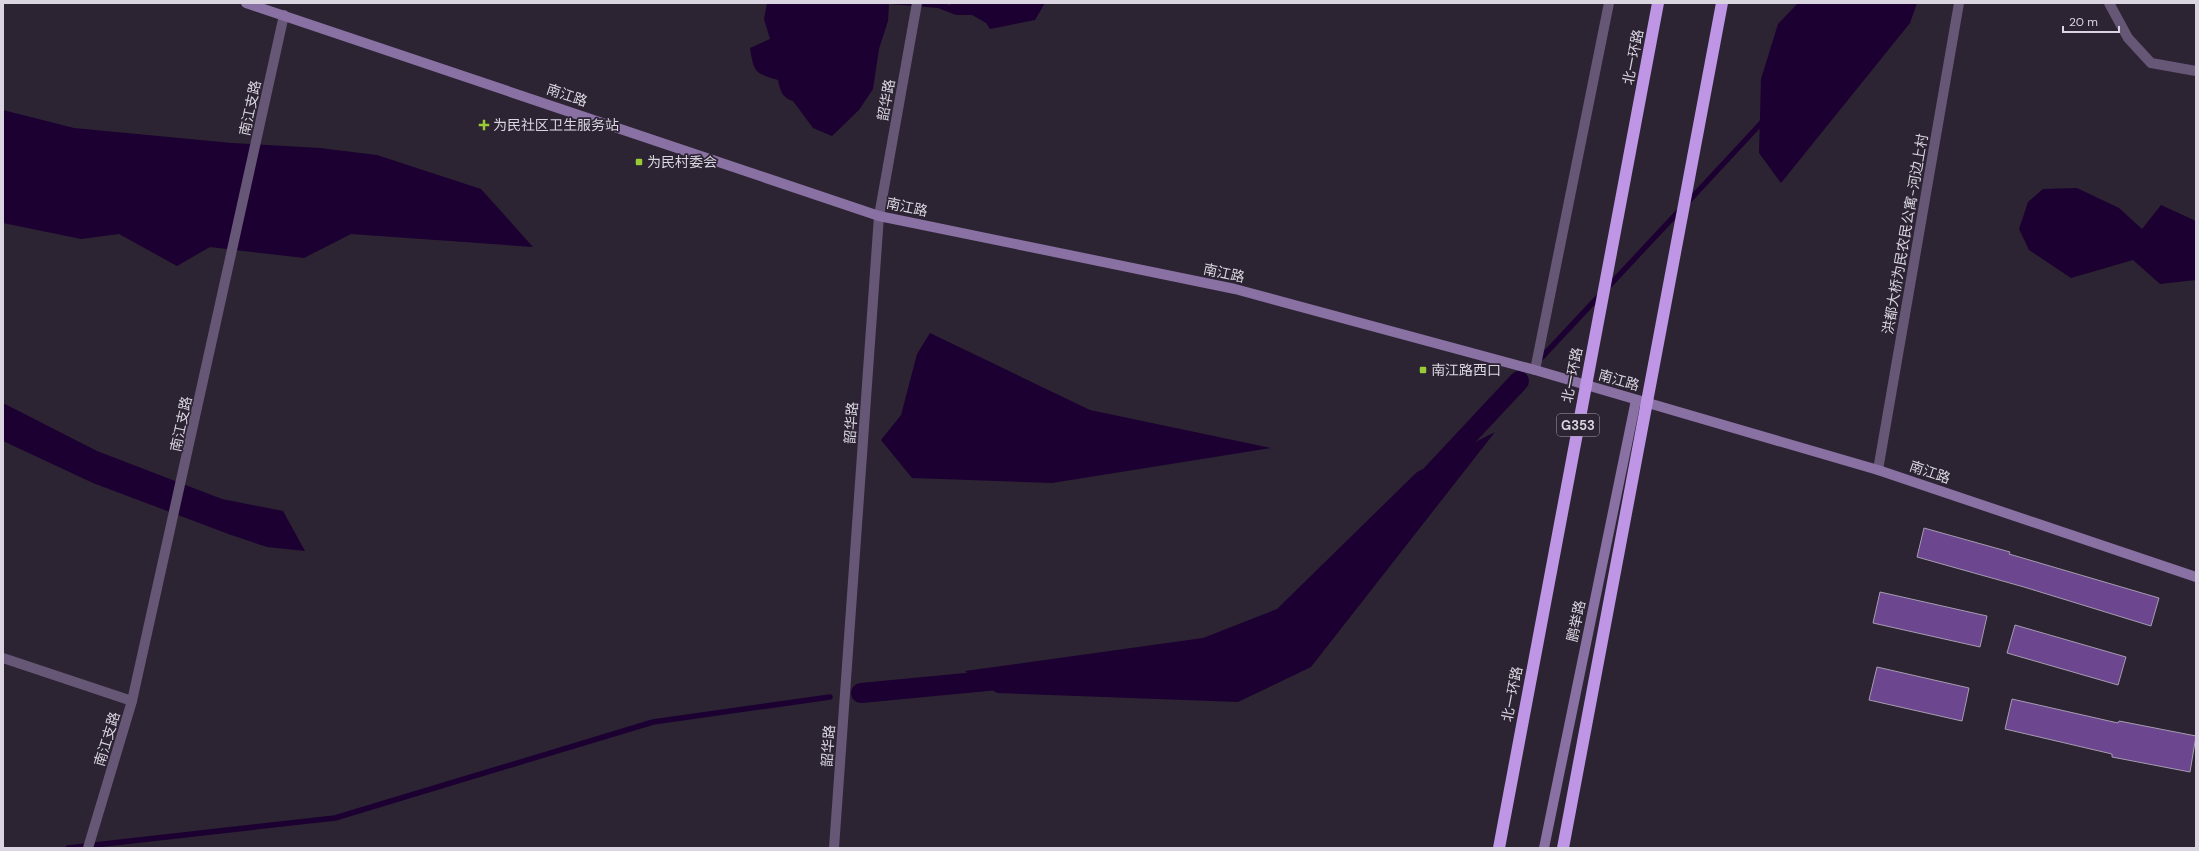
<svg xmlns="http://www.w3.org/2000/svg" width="2199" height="851" viewBox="0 0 2199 851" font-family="'DM Sans','Noto Sans SC',sans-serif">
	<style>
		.water { fill: #1c0031 }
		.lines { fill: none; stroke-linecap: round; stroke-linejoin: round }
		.stream { stroke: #1c0031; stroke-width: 5.5 }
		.canal { stroke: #1c0031; stroke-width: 20 }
		.building { fill: #6c468e; stroke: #a69db1 }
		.street { stroke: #675777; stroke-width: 10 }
		.secondary { stroke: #8a71a3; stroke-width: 10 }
		.highway { stroke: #be96e5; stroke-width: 12 }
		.poi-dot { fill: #98cb36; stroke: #2c2433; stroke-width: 1.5 }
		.labels { text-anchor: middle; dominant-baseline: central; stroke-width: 3.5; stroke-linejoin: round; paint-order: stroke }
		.shield { fill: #2c2433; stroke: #a6a0ac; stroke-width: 1 }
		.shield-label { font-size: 13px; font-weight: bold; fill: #dad5e0 }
		.street-label { font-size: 14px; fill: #dad5e0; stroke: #2c2433 }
		.poi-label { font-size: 14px; fill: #dad5e0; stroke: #2c2433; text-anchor: start }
	</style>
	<rect width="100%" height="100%" fill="#2c2433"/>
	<g class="water">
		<path d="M767,3H941L950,5L952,3H1045L1035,20L990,29L986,23L972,15H956L938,8L889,4L888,21L879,49L873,89L859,110L832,136L813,128L793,101C782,98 780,90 778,80C755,73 754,73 750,48L770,39L764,19Z"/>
		<polygon points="1798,3 1917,3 1910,23 1781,183 1759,153 1761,79 1778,24"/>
		<polygon points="3,110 74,128 232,143 320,148 377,155 481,189 533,247 351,234 304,258 210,247 177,266 119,234 81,239 3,223"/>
		<polygon points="2077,188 2119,208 2142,229 2161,205 2196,221 2196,280 2160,284 2133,260 2071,278 2029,250 2019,229 2028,202 2043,189"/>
		<polygon points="930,333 1090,410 1271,448 1052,483 912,478 881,440 901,415 917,354"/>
		<polygon points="3,403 97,451 222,499 283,511 305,551 267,547 231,535 93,483 3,441"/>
		<polygon points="1495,432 1311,667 1238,702 997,693 965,671 1203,638 1277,609 1417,472"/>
	</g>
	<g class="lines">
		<g class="stream">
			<polyline points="1686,204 1765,119"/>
			<polyline points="1607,288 1680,210"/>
			<polyline points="1542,357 1601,294"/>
			<polyline points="68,848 335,818 653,722 830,697"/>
		</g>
		<g class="canal">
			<polyline points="1432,474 1519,381"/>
			<polyline points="861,693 1008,679"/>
		</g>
	</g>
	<g class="building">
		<polygon points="1924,528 2010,552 2009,554 2159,598 2151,626 2024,587 1917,557"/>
		<polygon points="1880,592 1987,616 1980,647 1873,623"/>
		<polygon points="2015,625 2126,657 2118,685 2007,653"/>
		<polygon points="1877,667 1969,688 1962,721 1869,700"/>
		<polygon points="2012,699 2118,723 2119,721 2196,736 2190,772 2112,757 2112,754 2005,729"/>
	</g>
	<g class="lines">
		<g class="street">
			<polyline points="2109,3 2128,38 2151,63 2196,71"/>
			<polyline points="1535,370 1609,3"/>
			<polyline points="1878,470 1959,3"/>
			<polyline points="3,658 132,701"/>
			<polyline points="88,848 132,701 284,15"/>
			<polyline points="834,848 879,216 917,3"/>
		</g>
		<g class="secondary">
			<polyline points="246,3 879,216 1235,289 1535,370 1878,470 2196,577"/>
			<polyline points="1544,848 1636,400"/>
		</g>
		<g class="highway">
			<polyline points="1499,848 1658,3"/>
			<polyline points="1563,848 1722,3"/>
		</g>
	</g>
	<g class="poi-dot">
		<path d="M482 119h4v4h4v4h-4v4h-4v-4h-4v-4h4z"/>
		<rect x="635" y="158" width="8" height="8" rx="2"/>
		<rect x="1419" y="366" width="8" height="8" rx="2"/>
	</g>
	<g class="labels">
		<rect class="shield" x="1557" y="414" width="42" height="22" rx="3"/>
		<g class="shield-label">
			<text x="1578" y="425">G353</text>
		</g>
		<g class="street-label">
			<text transform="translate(1633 57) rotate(-79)">北一环路</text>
			<text transform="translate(567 95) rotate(19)">南江路</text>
			<text transform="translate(886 100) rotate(-80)">韶华路</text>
			<text transform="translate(250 108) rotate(-78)">南江支路</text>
			<text transform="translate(907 207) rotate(12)">南江路</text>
			<text transform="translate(1905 234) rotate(-80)">洪都大桥为民农民公寓-河边上村</text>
			<text transform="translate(1224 273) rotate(12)">南江路</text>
			<text transform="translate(1572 375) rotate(-79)">北一环路</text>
			<text transform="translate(1619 380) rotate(16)">南江路</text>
			<text transform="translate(851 423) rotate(-86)">韶华路</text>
			<text transform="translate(181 424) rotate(-78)">南江支路</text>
			<text transform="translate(1930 472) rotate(19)">南江路</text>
			<text transform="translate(1576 621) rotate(-78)">鹏举路</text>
			<text transform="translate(1512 694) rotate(-79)">北一环路</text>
			<text transform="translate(107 739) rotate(-73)">南江支路</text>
			<text transform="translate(828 746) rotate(-86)">韶华路</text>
		</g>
		<g class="poi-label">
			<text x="493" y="125">为民社区卫生服务站</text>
			<text x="647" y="162">为民村委会</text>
			<text x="1431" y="370">南江路西口</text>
		</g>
	</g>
	<rect width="2199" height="851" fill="none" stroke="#dad5e0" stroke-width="8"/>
	<path d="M2063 26v6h56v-6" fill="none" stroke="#dad5e0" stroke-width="2"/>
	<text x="2069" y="26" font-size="12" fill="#dad5e0" stroke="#2c2433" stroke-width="3" paint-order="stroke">20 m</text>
</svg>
